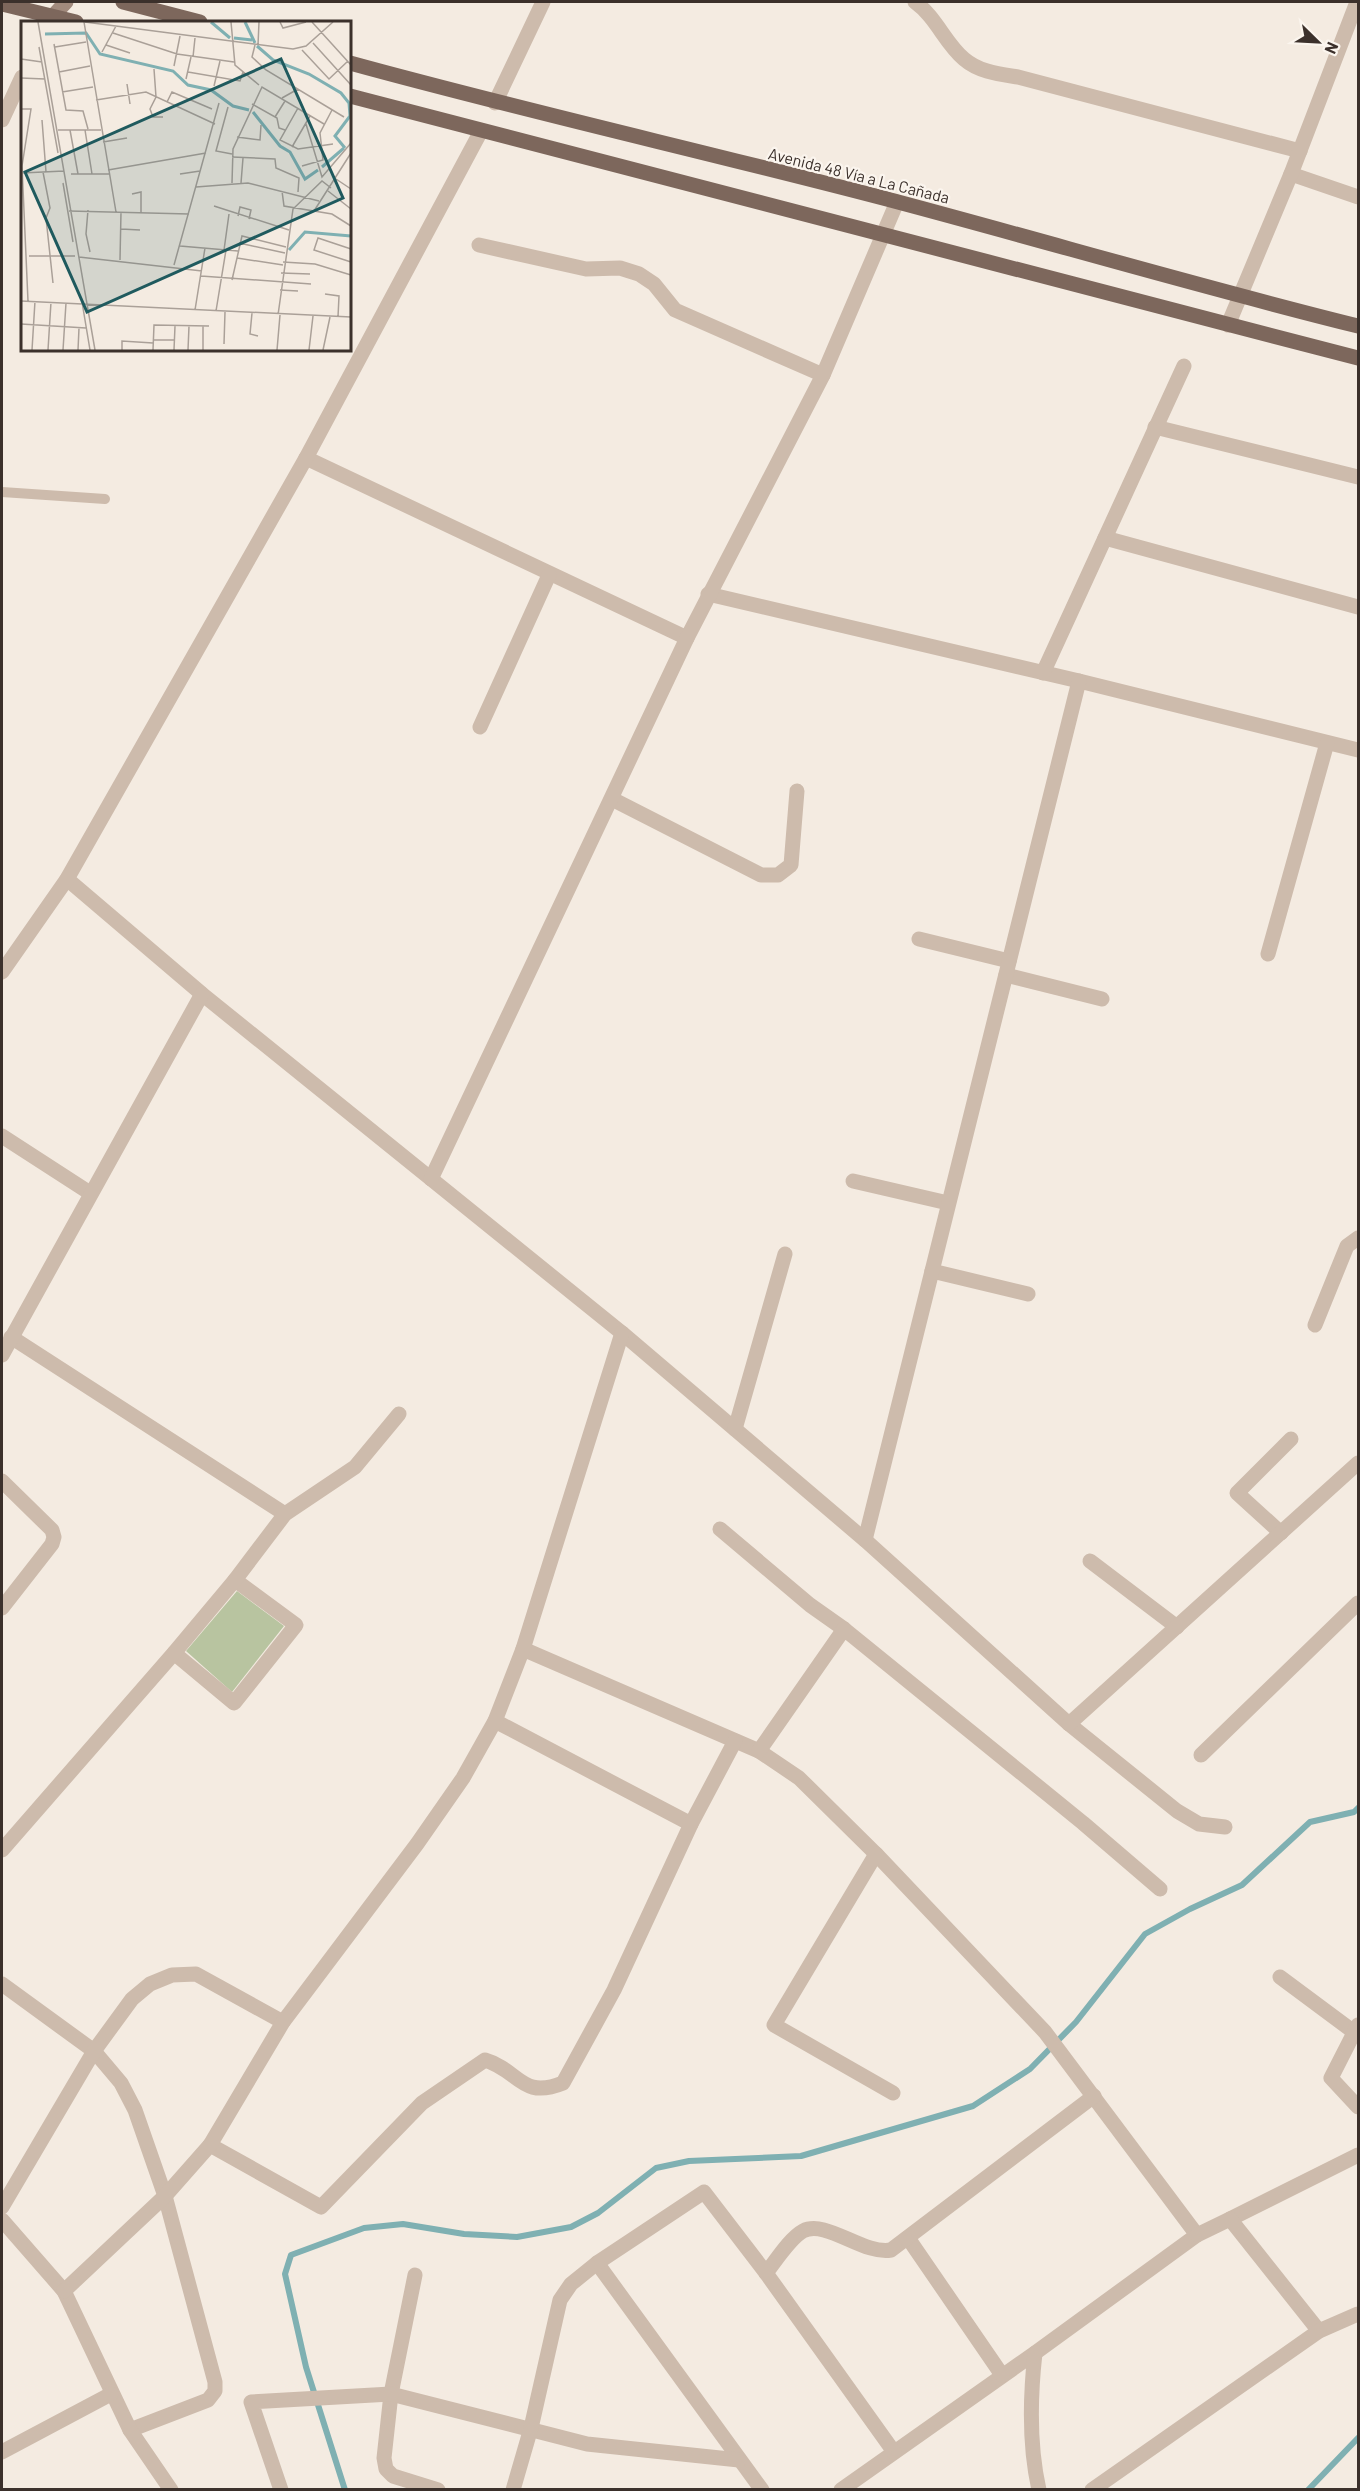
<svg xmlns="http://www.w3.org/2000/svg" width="1360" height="2491" viewBox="0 0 1360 2491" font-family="Barlow,sans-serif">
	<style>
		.green { fill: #b8c4a0 }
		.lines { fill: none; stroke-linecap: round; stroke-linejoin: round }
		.stream { stroke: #7fb0b2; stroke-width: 6 }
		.lane { stroke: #cdbbac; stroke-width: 10 }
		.street { stroke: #cdbbac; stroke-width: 15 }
		.secondary { stroke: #a18a7d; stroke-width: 15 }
		.primary { stroke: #7d675c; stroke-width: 15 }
		.labels { text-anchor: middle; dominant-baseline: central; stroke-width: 4.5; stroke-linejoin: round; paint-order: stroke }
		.street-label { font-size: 16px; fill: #3b302b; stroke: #fbf5ee }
		.inset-river { fill: none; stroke: #7fb0b2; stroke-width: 3 }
		.inset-road { fill: none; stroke: #aaa098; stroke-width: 1.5 }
		.view { fill: #1f5a5e; fill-opacity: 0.15; stroke: #1f5a5e; stroke-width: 3 }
		.inset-edge { fill: none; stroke: #3b302b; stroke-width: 3 }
	</style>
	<rect width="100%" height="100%" fill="#f4ebe1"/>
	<polygon class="green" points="237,1591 284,1626 232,1692 186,1651"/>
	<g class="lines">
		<g class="stream">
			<polyline points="345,2490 306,2367 285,2274 291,2255 364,2228 403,2224 464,2234 517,2237 571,2227 598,2213 656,2168 689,2161 801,2156 973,2106 1030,2069 1076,2022 1145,1934 1190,1909 1242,1885 1310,1822 1354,1812 1358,1808"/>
			<polyline points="1308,2490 1358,2438"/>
		</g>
		<polyline class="lane" points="2,492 105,499"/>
		<g class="street">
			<path d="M915,2C936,17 945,43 964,59C979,72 999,74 1018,77L1300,151"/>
			<polyline points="495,103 543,2"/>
			<polyline points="2,120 22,77"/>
			<polyline points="1291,174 1358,197"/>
			<polyline points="479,245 586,269 620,268 639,274 654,284 675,310 823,375"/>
			<polyline points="1228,325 1291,174 1357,2"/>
			<polyline points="1155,427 1358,477"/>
			<polyline points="306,458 687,638"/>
			<polyline points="1105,538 1358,607"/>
			<polyline points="708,594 1079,681 1358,750"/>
			<polyline points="1043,673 1184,366"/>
			<polyline points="480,727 549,575"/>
			<polyline points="612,799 761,875 778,875 791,865 797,791"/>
			<polyline points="67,879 202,994 622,1333 865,1540 1069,1724 1177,1811 1199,1824 1225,1827"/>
			<polyline points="919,939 1009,961"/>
			<polyline points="1268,954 1327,743"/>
			<polyline points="2,972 67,879 306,458 481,131"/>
			<polyline points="1006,975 1102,999"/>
			<polyline points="2,1136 90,1193"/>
			<polyline points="431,1179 687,638 823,375 897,202"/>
			<polyline points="853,1181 948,1203"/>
			<polyline points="932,1271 1028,1294"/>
			<polyline points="1315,1325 1347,1246 1358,1238"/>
			<polyline points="11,1337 285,1514"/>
			<polyline points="2,1355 202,994"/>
			<polyline points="735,1429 785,1254"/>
			<polyline points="2,1481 52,1530 54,1537 52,1544 2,1608"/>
			<polyline points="720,1529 810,1605 844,1629"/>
			<polyline points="1281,1533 1237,1493 1291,1439"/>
			<polyline points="865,1540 1079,681"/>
			<polyline points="1090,1561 1177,1627"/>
			<polyline points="523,1649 759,1751 799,1778 876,1854 1045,2032 1197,2235 1035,2353 841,2490"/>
			<polyline points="174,1653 234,1703 296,1625 235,1580"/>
			<polyline points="495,1721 691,1824"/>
			<polyline points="1069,1724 1358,1463"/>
			<polyline points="759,1751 844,1629 1083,1823 1160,1889"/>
			<polyline points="1201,1755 1358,1603"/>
			<polyline points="2,1850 174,1653 235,1580 285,1514 355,1467 399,1414"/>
			<polyline points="876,1854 774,2025 893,2093"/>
			<polyline points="1280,1977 1354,2032"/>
			<polyline points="2,1984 94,2051 121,2083 135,2110 165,2196 215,2382 215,2391 208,2400 130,2430"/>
			<polyline points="1358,2025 1331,2078 1358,2107"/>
			<path d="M210,2145L321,2207L422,2103L485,2060C519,2070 521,2100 563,2083L614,1990L691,1824L735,1741"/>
			<polyline points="2,2207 94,2051 132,1999 150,1984 172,1975 196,1974 283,2022"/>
			<polyline points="1230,2219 1358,2155"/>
			<polyline points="2,2220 64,2291 130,2430 171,2490"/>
			<polyline points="1197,2235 1230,2219 1319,2331"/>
			<polyline points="908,2238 1002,2375"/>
			<polyline points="597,2263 762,2490"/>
			<path d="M766,2273C775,2262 790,2238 803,2231C826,2219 863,2255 891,2250L1094,2096"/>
			<polyline points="415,2275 391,2394 384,2458 386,2469 393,2476 438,2490"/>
			<polyline points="64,2291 165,2196 210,2145 283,2022 417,1844 463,1778 495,1721 523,1649 622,1333"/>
			<path d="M1035,2353C1030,2398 1029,2446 1039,2490"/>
			<polyline points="2,2452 111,2394"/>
			<polyline points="281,2490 251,2402 391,2394 587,2444 739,2460"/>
			<polyline points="513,2490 531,2428 560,2300 571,2284 597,2263 704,2192 766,2273 894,2452"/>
			<polyline points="1092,2490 1319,2331 1358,2314"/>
		</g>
		<polyline class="secondary" points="53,16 66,2"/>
		<g class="primary">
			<polyline points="123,2 200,22"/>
			<polyline points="2,4 76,22"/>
			<path d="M350,63C532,113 716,154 898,202C1052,243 1204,288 1358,326"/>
			<polyline points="350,96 1358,358"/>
		</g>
	</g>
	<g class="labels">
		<g class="street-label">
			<text transform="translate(859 175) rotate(14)">Avenida 48 Vía a La Cañada</text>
		</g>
	</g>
	<g transform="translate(21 21)">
		<rect width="330" height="330" fill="#f4ebe1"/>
		<path class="inset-river" d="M190,1L209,17M224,1L234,22M24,13L65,12L79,33L152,50L167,64L190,69L212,85L228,89M213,17L231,19M236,25L252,39L288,53L320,72L328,82L329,95L314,115L324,127M232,91L259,125L269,131L284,158L297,149M301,146L323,127M268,229L284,211L330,215"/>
		<path class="inset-road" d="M17,1L74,329M63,1L95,191M64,1L272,28L285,25L312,1M210,1L214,44L238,64M259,1L262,7L285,1M291,1L330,44M92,12L156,33L213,41M292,22L330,64M33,23L45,89L62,90L67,108M85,24L109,32M234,24L231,36L245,49L323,96M237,24L238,1M18,26L37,132M34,26L65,21M281,29L308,58L327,40M81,31L95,5M172,36L174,17M0,38L21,41M153,45L159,15M133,48L135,76L129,88L132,96H142M38,51L69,45M167,51L219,60L222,51M0,57L24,58M165,58L170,36M106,63L109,83M193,65L199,40M41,71L72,66M261,77L277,68M75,79L125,71L194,103M146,81L151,71L191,88M231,83L256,97L258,107L264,109M207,86L195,130L211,133M277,87L259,119L277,128L312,123M0,88H10L1,145L7,280M254,96L264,80M21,99L25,151M285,103L301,156L330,122M37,109H80M49,109L57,153M64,109L71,153M216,116L239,119L240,104M82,121L106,117M271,126L289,95M211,136L254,138L255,147L278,157L277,171M281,145L302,139L299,112L311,89M87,149L185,132M22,151L29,187L25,197L32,262M1,152L43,150M50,153H88M159,153L179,150M315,158L330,168M42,162L52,221M211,162L212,128L241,66L303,103M220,162L222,137M175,166L227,162L298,180M261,170L263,185L311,193L330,205M307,170L330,188M111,173L120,171V192M193,185L268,209M67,189L65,213L69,231M48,190L168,193M293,190L330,132M217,195L219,186L230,189L228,198M100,208L119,209M218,222L264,232M159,225L217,230M330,228L297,217L293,229L330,241M203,229L208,193M8,235H54M58,236L181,250M216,237L262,244M99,239L100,191M262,241L294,243L330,254M153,244L198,82M260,252L289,253M180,255L290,263M211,259L221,215L265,226M259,269L277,270M304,273L318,275L317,296M0,280L330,296M61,281L69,329M174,289L184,227M195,290L205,229M231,292L229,313L237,315M257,294L272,188L301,160L310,167M0,303L65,307M132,319H153M203,323L204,291M11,329L14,280M27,329L30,281M42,329L45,282M57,329L58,307M101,329V320L132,322M132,329L133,304L188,305M153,329L154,305M167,329L168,305M182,329V305M256,329L259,294M288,329L292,295M302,329L309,296"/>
		<path class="view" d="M260,38L322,177L66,291L4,151Z"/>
		<rect width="330" height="330" class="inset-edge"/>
	</g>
	<rect width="1360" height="2491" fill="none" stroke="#3b302b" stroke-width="6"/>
	<g transform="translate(1318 42) rotate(114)" stroke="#fbf5ee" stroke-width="4.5" paint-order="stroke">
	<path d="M0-4.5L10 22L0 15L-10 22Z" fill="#3b302b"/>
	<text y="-9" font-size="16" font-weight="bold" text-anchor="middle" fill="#3b302b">N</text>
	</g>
</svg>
